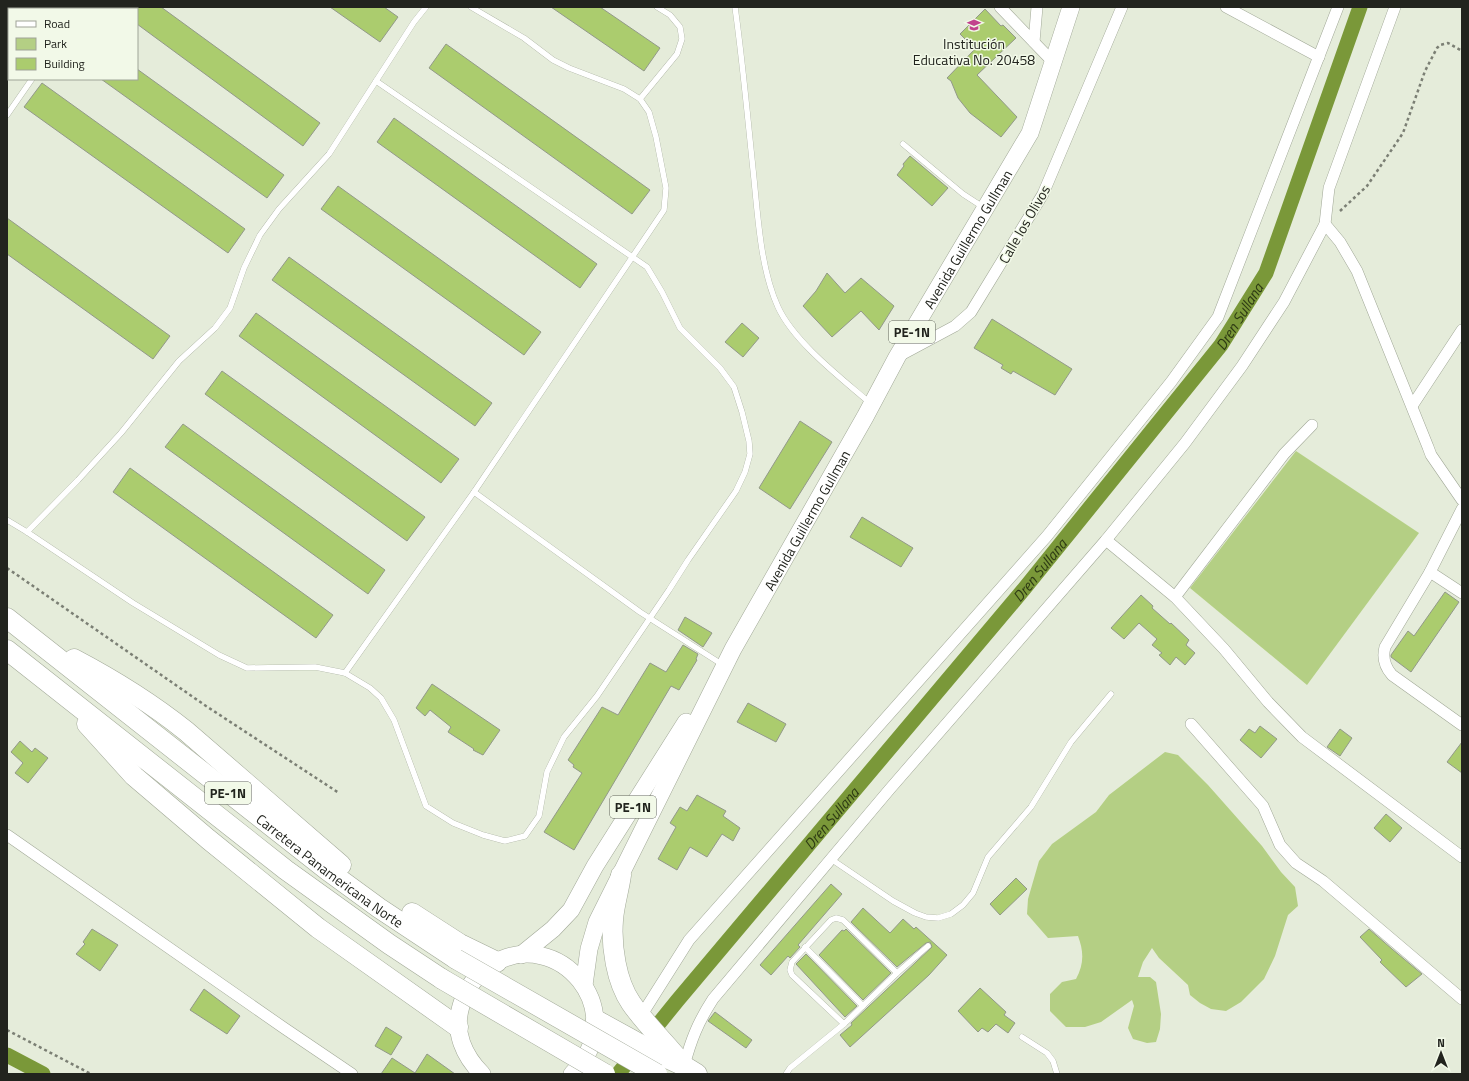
<svg xmlns="http://www.w3.org/2000/svg" width="1469" height="1081" viewBox="0 0 1469 1081" font-family="'Titillium Web',sans-serif">
	<style>
		.green { fill: #b4cf84 }
		.lines { fill: none; stroke-linecap: round; stroke-linejoin: round }
		.canal { stroke: #7a9839; stroke-width: 15 }
		.building { fill: #abcc6e; stroke: #929989 }
		.lane-casing { stroke: #a1a897; stroke-width: 6 }
		.street-casing { stroke: #a1a897; stroke-width: 12 }
		.primary-casing { stroke: #a1a897; stroke-width: 18 }
		.highway-casing { stroke: #a1a897; stroke-width: 21 }
		.path { stroke: #7b7f74; stroke-width: 2.5; stroke-dasharray: 3 3; stroke-linecap: butt }
		.lane { stroke: #fff; stroke-width: 5.5 }
		.street { stroke: #fff; stroke-width: 11 }
		.primary { stroke: #fff; stroke-width: 17 }
		.highway { stroke: #fff; stroke-width: 20 }
		.highway-bridge-casing { stroke: #a1a897; stroke-width: 21; stroke-linecap: butt }
		.highway-bridge { stroke: #fff; stroke-width: 20 }
		.labels { text-anchor: middle; dominant-baseline: central; stroke-width: 3; stroke-linejoin: round; paint-order: stroke }
		.shield { fill: #f2f9e8; stroke: #60645b; stroke-width: 1 }
		.shield-label { font-size: 13px; font-weight: bold; fill: #22241e }
		.poi-label { font-size: 14px; fill: #22241e; stroke: #f2f9e8 }
		.street-label { font-size: 14px; fill: #22241e; stroke: #f2f9e8 }
		.water-label { font-size: 15px; font-style: italic; fill: #2d3a13; stroke: #f2f9e8 }
	</style>
	<rect width="100%" height="100%" fill="#e5ecda"/>
	<g class="green">
		<polygon points="1296,451 1419,533 1307,685 1190,588"/>
		<path d="M1165,752L1178,755L1208,785L1262,846L1281,872L1295,887L1298,906L1288,915L1275,956L1264,979L1241,1002L1226,1011L1211,1009L1200,1003L1190,995L1188,985L1159,958L1152,948L1143,962L1138,977H1150L1156,982L1161,1014L1160,1029L1156,1042L1147,1043L1133,1039L1128,1028L1134,1006L1132,1000L1101,1022L1085,1027H1066L1050,1011V994L1062,982L1076,979C1084,964 1084,952 1078,936L1048,938L1027,914L1028,899L1039,861L1052,844L1096,812L1109,795Z"/>
	</g>
	<g class="lines">
		<g class="canal">
			<polyline points="7,1055 43,1074"/>
			<path id="s1" d="M618,1074L677,1001L1024,589L1221,345L1266,273L1360,7"/>
		</g>
	</g>
	<g class="building">
		<polygon points="137,7 161,7 320,123 303,146 137,24"/>
		<polygon points="330,7 384,7 398,17 380,42"/>
		<polygon points="551,7 600,7 660,48 644,71"/>
		<polygon points="985,9 1001,26 1003,25 1016,38 977,75 1017,117 1001,137 970,113 958,98 951,81 947,78 975,49 960,34"/>
		<polygon points="446,44 650,190 632,214 429,68"/>
		<polygon points="137,69 284,175 267,198 101,79 137,79"/>
		<polygon points="42,83 245,229 228,253 24,107"/>
		<polygon points="394,118 597,264 580,288 377,142"/>
		<polygon points="910,156 948,188 932,206 897,175 904,166 903,164"/>
		<polygon points="338,186 541,332 524,355 321,209"/>
		<polygon points="7,218 170,336 153,359 7,254"/>
		<polygon points="289,257 492,403 475,426 272,280"/>
		<polygon points="827,273 845,293 861,278 894,306 879,330 861,311 832,337 803,306 816,291"/>
		<polygon points="256,313 459,459 441,483 239,336"/>
		<polygon points="992,319 1072,369 1055,395 1013,371 1011,374 1001,368 1003,365 974,348"/>
		<polygon points="742,323 759,338 743,357 725,342"/>
		<polygon points="222,371 425,517 407,541 205,394"/>
		<polygon points="800,421 832,442 790,509 759,488"/>
		<polygon points="183,424 385,570 368,594 165,447"/>
		<polygon points="130,468 333,615 316,638 113,492"/>
		<polygon points="862,517 913,548 901,567 850,537"/>
		<polygon points="1445,592 1459,602 1411,672 1391,657 1391,655 1408,631 1414,636"/>
		<polygon points="1141,595 1153,606 1152,608 1170,624 1171,623 1189,640 1186,645 1195,653 1185,665 1176,657 1170,665 1159,655 1162,653 1152,645 1157,639 1139,623 1124,639 1111,628"/>
		<polygon points="685,617 712,633 703,647 678,630"/>
		<polygon points="683,645 698,654 696,659 697,660 679,690 671,686 574,850 544,832 582,773 573,767 574,765 568,760 602,707 618,715 650,663 666,672"/>
		<polygon points="432,684 500,730 483,755 473,750 474,749 448,732 451,727 430,710 425,716 416,708"/>
		<polygon points="748,703 786,724 776,742 737,722"/>
		<polygon points="1260,726 1277,739 1261,758 1240,740 1249,729 1255,733"/>
		<polygon points="1340,729 1352,738 1340,756 1327,747"/>
		<polygon points="20,741 32,752 35,748 48,758 28,783 15,773 23,763 11,752"/>
		<polygon points="1462,742 1462,773 1447,762"/>
		<polygon points="697,795 726,811 723,816 740,828 733,841 722,834 707,857 690,847 677,870 658,859 676,827 670,823 680,807 687,811"/>
		<polygon points="1386,814 1402,828 1390,842 1374,828"/>
		<polygon points="1016,878 1027,889 1000,915 990,904"/>
		<polygon points="831,884 842,894 798,945 800,947 790,958 788,956 771,975 760,965"/>
		<polygon points="863,908 890,933 903,919 914,929 916,927 947,955 929,975 850,1047 840,1035 852,1025 851,1023 932,947 930,942 926,943 897,967 851,922"/>
		<polygon points="92,929 118,945 100,971 76,954 85,944 83,942"/>
		<polygon points="846,929 891,973 863,1000 819,955 842,930 844,931"/>
		<polygon points="1369,929 1392,949 1422,974 1406,987 1380,962 1382,960 1360,937"/>
		<polygon points="806,954 857,1006 845,1017 796,964"/>
		<polygon points="980,988 1006,1012 1004,1015 1015,1023 1008,1033 996,1024 988,1032 982,1028 978,1032 958,1011"/>
		<polygon points="204,989 240,1016 227,1034 190,1010"/>
		<polygon points="715,1012 752,1040 746,1048 708,1021"/>
		<polygon points="386,1027 402,1037 391,1055 375,1046"/>
		<polygon points="427,1054 455,1074 381,1074 392,1058 415,1073"/>
	</g>
	<g class="lines">
		<g class="lane-casing">
			<g id="lane">
				<path d="M735,7C743,64 748,122 754,179C758,219 761,270 778,307C794,342 841,378 870,403"/>
				<polyline points="85,9 87,7"/>
				<polyline points="640,99 677,54 682,39 680,27 670,15 657,7"/>
				<polyline points="7,115 32,79"/>
				<polyline points="903,144 963,194 983,207"/>
				<polyline points="474,492 640,612 723,665"/>
				<polyline points="7,520 27,532 133,603 219,655 247,668 315,667 345,673 370,688 381,698 394,720 426,806 453,823 483,835 505,841 525,836 539,816 547,772 564,737 597,696 669,590 688,560 736,491 745,472 750,454 749,441 742,412 734,387 720,368 680,328 662,292 647,267 376,81"/>
				<polyline points="27,532 78,480 121,433 179,361 215,328 230,308 244,268 260,235 279,209 329,154 414,22 426,7"/>
				<polyline points="345,673 474,492 664,210 666,188 656,137 649,112 640,99 624,89 569,68 553,60 524,38 471,7"/>
				<polyline points="831,859 893,901 915,913 926,917 938,918 951,914 963,905 973,893 988,857 1031,807 1071,742 1111,694"/>
				<polygon points="836,918 843,920 897,973 844,1024 792,975 790,970 792,962 831,920"/>
				<polyline points="805,947 863,1006"/>
				<polyline points="897,973 928,946"/>
				<polyline points="1022,1037 1047,1053 1053,1061 1057,1074"/>
				<polyline points="786,1074 790,1068 844,1024"/>
			</g>
		</g>
		<g class="street-casing">
			<g id="street">
				<polyline points="1000,7 1053,62"/>
				<polyline points="1226,7 1319,57"/>
				<polyline points="1034,42 1037,7"/>
				<polyline points="1325,224 1340,242 1357,271 1428,447 1431,455 1462,500"/>
				<polyline points="899,356 955,326 971,312 1043,194 1122,7"/>
				<polyline points="1412,406 1462,330"/>
				<path d="M1462,509L1430,572L1385,647C1382,658 1385,667 1392,675L1462,725"/>
				<polyline points="1106,540 1175,597 1224,649 1268,702 1302,737 1462,857"/>
				<polyline points="1430,572 1462,593"/>
				<polyline points="1175,597 1284,454 1312,425"/>
				<polyline points="1191,724 1263,806 1280,845 1296,863 1323,881 1462,999"/>
				<polyline points="7,835 284,1028 352,1074"/>
				<polyline points="641,1016 689,940 1047,536 1171,382 1218,317 1338,7"/>
				<path d="M684,1066C691,1040 698,1022 713,999L889,790L1106,540L1185,443L1242,366L1284,302L1325,224L1329,188L1395,7"/>
			</g>
		</g>
		<g class="primary-casing">
			<g id="primary">
				<polyline points="521,955 553,929 571,910 595,866 686,722"/>
				<path id="s2" d="M584,985L589,949L597,922L733,649L865,417L897,357L1030,133L1071,7"/>
				<path d="M482,1074C464,1056 453,1032 461,1006C466,988 476,975 491,965C558,923 634,1012 572,1074"/>
			</g>
		</g>
		<g class="highway-casing">
			<g id="highway">
				<path id="s3" d="M7,618L327,870L379,908L456,959"/>
				<polyline points="7,650 286,870 389,944 442,979"/>
				<path d="M74,659C114,680 151,703 186,731L341,865"/>
				<polyline points="87,724 134,776 208,839 318,928 458,1027"/>
				<path d="M621,875C619,890 614,905 613,920C611,946 616,981 631,1003C646,1025 667,1044 684,1066"/>
				<polyline points="412,913 460,944 497,962"/>
				<polyline points="596,1020 656,1053 684,1066 697,1074"/>
			</g>
		</g>
		<g class="path">
			<polyline points="1340,211 1367,186 1403,133 1425,71 1437,48 1440,45 1448,43 1462,51"/>
			<polyline points="7,568 206,706 339,793"/>
			<polyline points="7,1030 91,1074"/>
		</g>
		<use href="#lane" class="lane"/>
		<use href="#street" class="street"/>
		<use href="#primary" class="primary"/>
		<use href="#highway" class="highway"/>
		<g class="highway-bridge-casing">
			<g id="highway-bridge">
				<polyline points="456,959 657,1074"/>
				<polyline points="442,979 605,1074"/>
			</g>
		</g>
		<use href="#highway-bridge" class="highway-bridge"/>
	</g>
	<defs>
		<g id="school-bare" transform="scale(1.08)"><path d="M0-5L7-2L0 1L-7-2ZM-4 1L0 2.5L4 1V4Q0 6-4 4Z" fill="#c2428d" stroke="#f2f9e8" stroke-width="2.5" paint-order="stroke"/></g>
	</defs>
	<g fill-rule="evenodd">
		<use href="#school-bare" x="974" y="25"/>
	</g>
	<g class="labels">
		<g class="shield">
			<rect x="889" y="321" width="46" height="22" rx="3"/>
			<rect x="205" y="782" width="46" height="22" rx="3"/>
			<rect x="610" y="796" width="46" height="22" rx="3"/>
		</g>
		<g class="shield-label">
			<text x="912" y="332">PE-1N</text>
			<text x="228" y="793">PE-1N</text>
			<text x="633" y="807">PE-1N</text>
		</g>
		<g class="poi-label">
			<text x="974" y="43">Institución<tspan x="974" dy="16">Educativa No. 20458</tspan></text>
		</g>
		<g class="street-label">
			<text transform="translate(1024 224) rotate(-60)">Calle los Olivos</text>
			<text stroke="none"><textPath href="#s2" startOffset="842">Avenida Guillermo Gullman</textPath></text>
			<text stroke="none"><textPath href="#s2" startOffset="518">Avenida Guillermo Gullman</textPath></text>
			<text stroke="none"><textPath href="#s3" startOffset="410">Carretera Panamericana Norte</textPath></text>
		</g>
		<g class="water-label">
			<text stroke="none"><textPath href="#s1" startOffset="980">Dren Sullana</textPath></text>
			<text stroke="none"><textPath href="#s1" startOffset="657">Dren Sullana</textPath></text>
			<text stroke="none"><textPath href="#s1" startOffset="333">Dren Sullana</textPath></text>
		</g>
	</g>
	<rect width="1469" height="1081" fill="none" stroke="#22241e" stroke-width="16"/>
	<rect x="8" y="8" width="130" height="72" fill="#f2f9e8" stroke="#9fa497"/>
	<rect x="16" y="21" width="20" height="6" fill="#ffffff" stroke="#9fa497"/>
	<text x="44" y="28" font-size="12" fill="#22241e">Road</text>
	<rect x="16" y="38" width="20" height="12" fill="#b4cf84" stroke="#9fa497"/>
	<text x="44" y="48" font-size="12" fill="#22241e">Park</text>
	<rect x="16" y="58" width="20" height="12" fill="#abcc6e" stroke="#9fa497"/>
	<text x="44" y="68" font-size="12" fill="#22241e">Building</text>
	<g transform="translate(1441 1053)" stroke="#f2f9e8" stroke-width="3" paint-order="stroke">
	<path d="M0-3L7 15L0 10L-7 15Z" fill="#22241e"/>
	<text y="-6" font-size="11" font-weight="bold" text-anchor="middle" fill="#22241e">N</text>
	</g>
</svg>
